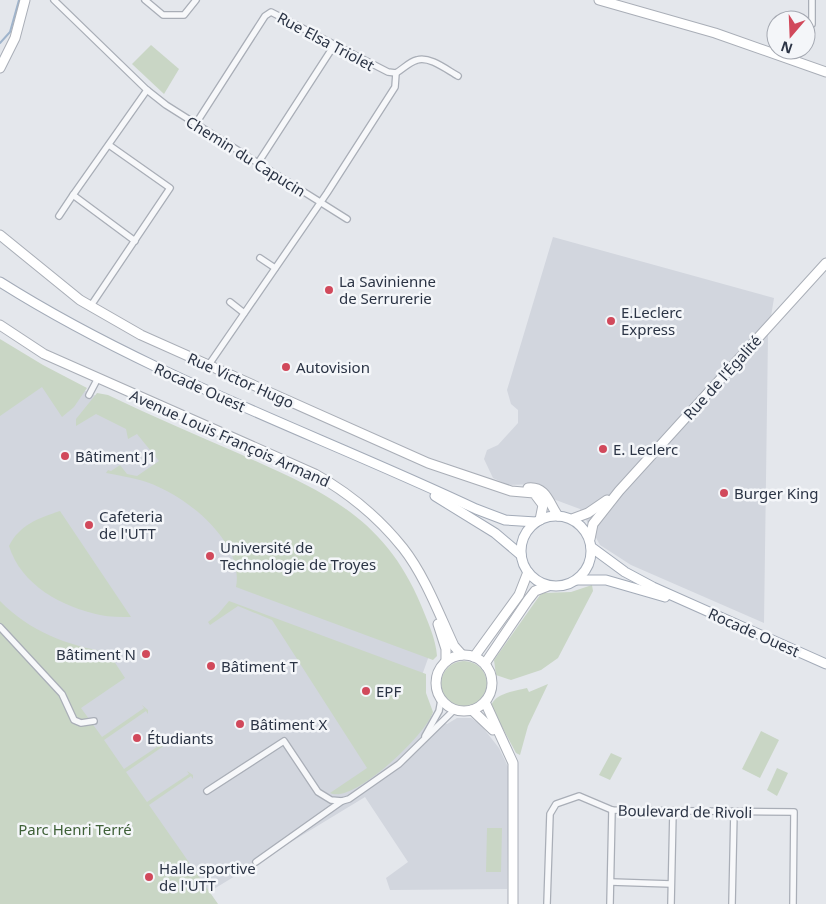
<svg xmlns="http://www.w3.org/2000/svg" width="826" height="904" viewBox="0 0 826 904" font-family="'Noto Sans',sans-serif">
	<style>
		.built { fill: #d2d6de }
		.green { fill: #c9d6c5 }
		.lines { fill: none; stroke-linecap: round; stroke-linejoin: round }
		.stream { stroke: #9fb4cc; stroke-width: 2 }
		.street-casing { stroke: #a9aeb7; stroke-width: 8 }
		.secondary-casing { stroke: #a9aeb7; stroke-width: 11 }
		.primary-casing { stroke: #a3abb8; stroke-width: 11 }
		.street { stroke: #f7f8fa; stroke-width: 5.5 }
		.secondary { stroke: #fff; stroke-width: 9 }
		.primary { stroke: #fff; stroke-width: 9 }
		.poi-dot { fill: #d1495b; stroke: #f4f6f9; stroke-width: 2 }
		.labels { text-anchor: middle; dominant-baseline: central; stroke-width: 5; stroke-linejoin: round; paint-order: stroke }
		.street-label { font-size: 15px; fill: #2b3445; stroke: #f4f6f9 }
		.poi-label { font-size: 15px; fill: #2b3445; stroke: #f4f6f9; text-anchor: start }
		.park-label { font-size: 15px; fill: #3f6138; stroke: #f4f6f9 }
	</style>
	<rect width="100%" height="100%" fill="#e4e7ec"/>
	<g class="built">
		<polygon points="553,237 774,298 768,335 764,623 631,565 600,545 580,509 553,499 540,484 508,485 493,478 484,459 487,450 498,445 518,423 518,410 511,404 507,390"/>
		<polygon points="0,343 63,381 319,495 431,650 420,681 427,714 447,724 457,718 471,718 480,724 499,748 509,769 507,889 390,890 386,878 408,862 365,797 204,895 0,639"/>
	</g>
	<g class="green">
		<polygon points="151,45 179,69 164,94 132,64"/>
		<polygon points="0,339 43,365 87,388 74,407 62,417 42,387 0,416"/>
		<path d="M97,393L108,395C152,416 196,435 240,454C322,491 384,516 421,605C427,620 436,639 437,656L433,660L236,587C245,540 181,491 140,480C129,477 117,475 106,473L108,470L111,471L120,465L127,474L137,476L159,461L137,434L128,439L126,429L96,414L76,426V419Z"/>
		<path d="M60,511L131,617C121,617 110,617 100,615C62,607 21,585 9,546C19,525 39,518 60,511Z"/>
		<polygon points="592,585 593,591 558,658 541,670 511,680 496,675 494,660 540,595 544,593 571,592"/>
		<path d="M0,601C29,631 68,646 108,652L125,678L81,708L102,737L144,708L142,705L148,710V714L146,711L104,740L124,769L166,741L164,738L170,742V746L168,743L126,772L147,802L189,774L187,771L193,775V779L191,776L149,805L218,904H0Z"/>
		<path d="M229,601L426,674V693L433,712C426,735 352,805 330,793L367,768L272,620L238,606L210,625L208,622L218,614Z"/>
		<circle cx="464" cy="684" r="23"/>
		<path d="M548,684L528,726L520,755L516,753L491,706C495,693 515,691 527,688L529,692Z"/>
		<polygon points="761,731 779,740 760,778 742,769"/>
		<polygon points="611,753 622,758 610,780 599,775"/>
		<polygon points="777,768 788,773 777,796 767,790"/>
		<polygon points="487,828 502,828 501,872 486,872"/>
	</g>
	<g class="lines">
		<polyline class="stream" points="0,43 10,32 19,0"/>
		<g class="street-casing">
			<g id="street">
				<polyline points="54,0 147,90 166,105 347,219"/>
				<polyline points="145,0 163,15 184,15 196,0"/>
				<polyline points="812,0 812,24"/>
				<path d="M195,125L265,16L271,12L388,72L396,73C403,69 409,62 417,60C430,56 447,70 458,76"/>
				<polyline points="258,163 335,44"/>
				<polyline points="59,216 73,195"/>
				<polyline points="135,241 73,195 147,90"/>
				<polyline points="260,258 275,268"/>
				<polyline points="230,302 244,313"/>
				<polyline points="90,307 170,188 109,145"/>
				<polyline points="208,366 327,193 395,87 396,73"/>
				<polyline points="89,395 98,378"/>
				<polyline points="0,627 62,694 74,720 81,723 94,721"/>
				<polyline points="425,736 439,711 441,700"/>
				<polyline points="207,791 284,741 318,792 331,800 342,801 349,799 399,764 454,710"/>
				<polyline points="256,862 342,801"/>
				<polyline points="611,882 671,884"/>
				<polyline points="547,904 550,814 556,804 579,796 612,810 794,812 793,904"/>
				<polyline points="610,904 612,810"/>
				<polyline points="671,904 673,811"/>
				<polyline points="732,904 734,811"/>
			</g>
		</g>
		<g class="secondary-casing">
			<g id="secondary">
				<polyline points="599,0 715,33 826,72"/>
				<polyline points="0,68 15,38 25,0"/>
				<polyline points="0,235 80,300 141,335 428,463 511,491 534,493 543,505 540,520"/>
				<path d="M0,325L44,354L315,474C349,493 379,518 403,548C425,576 439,614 454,646L462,655"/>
				<path d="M528,488C546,486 549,503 558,516"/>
				<polyline points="572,519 588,513 607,500"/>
				<polyline points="590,539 593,524 619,491 826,263"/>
				<polyline points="438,624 446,649 446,661"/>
				<circle cx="464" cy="683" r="28"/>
				<polyline points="474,657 519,595 528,572"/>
				<polyline points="486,666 486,662 528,600 535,591 548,586"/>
				<polyline points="485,702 513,763 513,904"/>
				<polyline points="472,710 493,730"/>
			</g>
		</g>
		<g class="primary-casing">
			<g id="primary">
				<path d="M0,282C149,376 317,434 476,509L505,520L536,522"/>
				<polyline points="435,496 495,533 521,555"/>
				<circle cx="556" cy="551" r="35"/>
				<polyline points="591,547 625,572 653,587 826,664"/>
				<polyline points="577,580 606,580 665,597"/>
			</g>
		</g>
		<use href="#street" class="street"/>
		<use href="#secondary" class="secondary"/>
		<use href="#primary" class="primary"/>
	</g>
	<g class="poi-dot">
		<circle cx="329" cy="290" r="5"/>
		<circle cx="611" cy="321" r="5"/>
		<circle cx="286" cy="367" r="5"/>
		<circle cx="603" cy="449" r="5"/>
		<circle cx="65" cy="456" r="5"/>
		<circle cx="724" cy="493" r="5"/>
		<circle cx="89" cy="525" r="5"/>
		<circle cx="210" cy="556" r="5"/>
		<circle cx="146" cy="654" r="5"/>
		<circle cx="211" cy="666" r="5"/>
		<circle cx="366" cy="691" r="5"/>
		<circle cx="240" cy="724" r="5"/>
		<circle cx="137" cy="738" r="5"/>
		<circle cx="149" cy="877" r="5"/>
	</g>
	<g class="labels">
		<g class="street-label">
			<text transform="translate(326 41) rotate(28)">Rue Elsa Triolet</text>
			<text transform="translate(246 156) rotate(32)">Chemin du Capucin</text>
			<text transform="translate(722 377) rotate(-48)">Rue de l'Égalité</text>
			<text transform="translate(241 380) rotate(24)">Rue Victor Hugo</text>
			<text transform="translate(200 387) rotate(24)">Rocade Ouest</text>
			<text transform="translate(230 438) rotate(24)">Avenue Louis François Armand</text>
			<text transform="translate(754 632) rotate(24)">Rocade Ouest</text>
			<text transform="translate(685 811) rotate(1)">Boulevard de Rivoli</text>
		</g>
		<g class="poi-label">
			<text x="339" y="281">La Savinienne<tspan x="339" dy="17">de Serrurerie</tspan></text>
			<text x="621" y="312">E.Leclerc<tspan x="621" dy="17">Express</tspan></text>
			<text x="296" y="367">Autovision</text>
			<text x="613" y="449">E. Leclerc</text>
			<text x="75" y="456">Bâtiment J1</text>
			<text x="734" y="493">Burger King</text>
			<text x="99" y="516">Cafeteria<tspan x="99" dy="17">de l'UTT</tspan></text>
			<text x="220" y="547">Université de<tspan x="220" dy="17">Technologie de Troyes</tspan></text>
			<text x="136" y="654" text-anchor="end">Bâtiment N</text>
			<text x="221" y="666">Bâtiment T</text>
			<text x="376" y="691">EPF</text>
			<text x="250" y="724">Bâtiment X</text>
			<text x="147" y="738">Étudiants</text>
			<text x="159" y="868">Halle sportive<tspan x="159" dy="17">de l'UTT</tspan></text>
		</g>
		<g class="park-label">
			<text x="75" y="829">Parc Henri Terré</text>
		</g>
	</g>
	<g transform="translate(791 35) rotate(199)"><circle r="24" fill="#f4f6f9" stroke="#a4a8b1"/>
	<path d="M0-4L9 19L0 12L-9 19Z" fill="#d1495b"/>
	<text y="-8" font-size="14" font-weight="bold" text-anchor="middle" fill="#2b3445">N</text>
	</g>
</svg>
